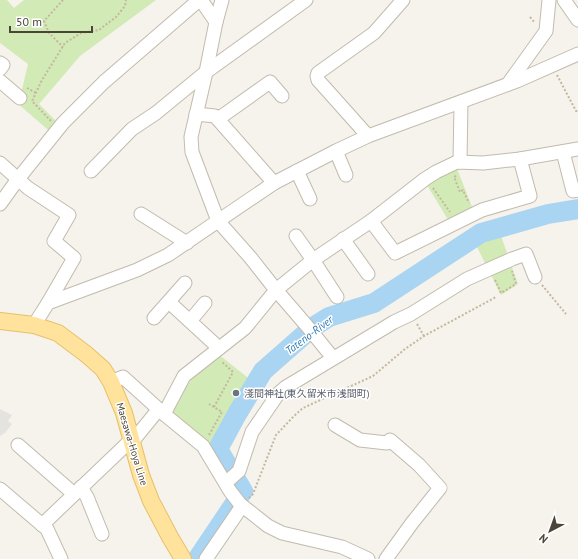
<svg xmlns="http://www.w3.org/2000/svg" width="578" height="559" viewBox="0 0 578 559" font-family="'PT Sans','Noto Sans JP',sans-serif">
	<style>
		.green { fill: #d2eab5 }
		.parking { fill: #e5e3e0 }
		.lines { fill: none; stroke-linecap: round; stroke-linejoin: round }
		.river { stroke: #a9d4f2; stroke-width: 20 }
		.minor-casing { stroke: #c2bbae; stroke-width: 15 }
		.major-casing { stroke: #e6c16a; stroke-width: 18 }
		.path { stroke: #c4b79f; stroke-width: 2; stroke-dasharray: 2 2; stroke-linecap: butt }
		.minor { stroke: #fff; stroke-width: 13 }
		.major { stroke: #ffe39c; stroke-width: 16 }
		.worship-dot { fill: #6b7280; stroke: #fff; stroke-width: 1.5 }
		.labels { text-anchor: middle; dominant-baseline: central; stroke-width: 3; stroke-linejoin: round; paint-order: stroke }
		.worship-label { font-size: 10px; fill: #5b616d; stroke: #fff; text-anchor: start }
		.street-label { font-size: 10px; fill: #4b4439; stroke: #fff }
		.water-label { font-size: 11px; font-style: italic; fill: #2e7ab2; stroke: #fff }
	</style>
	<rect width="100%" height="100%" fill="#f6f3ec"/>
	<g class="green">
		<polygon points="0,0 7,0 14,8 24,0 156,0 80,56 39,104 61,126 54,135 16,102 20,98 28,64 0,43"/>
		<polygon points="456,166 474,212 450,223 427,185"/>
		<polygon points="500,233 518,284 501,295 475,243"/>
		<polygon points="218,354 252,381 212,453 172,415 171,409 190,381"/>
	</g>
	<polygon class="parking" points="0,409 12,415 8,421 12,424 5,433 0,436"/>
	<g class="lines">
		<polyline class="river" points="198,558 243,491 218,449 237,414 263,371 313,327 329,317 374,303 481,233 548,214 578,209"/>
		<g class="minor-casing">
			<g id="minor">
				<polyline points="201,0 216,22"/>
				<polyline points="222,0 216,22 206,72 191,137 192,152 218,221 250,257 276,290 307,326 333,358"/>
				<polyline points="564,0 578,20"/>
				<polyline points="0,63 3,65 0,69"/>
				<polyline points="0,81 20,98"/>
				<polyline points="508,84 546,31 549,0"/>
				<polyline points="196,114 215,116 274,183"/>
				<polyline points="218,119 270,82 282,96"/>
				<polyline points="368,136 318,80 317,76 318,73 374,33 403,0"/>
				<polyline points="336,151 346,175"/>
				<polyline points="563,152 573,191 578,190"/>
				<polyline points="460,162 461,102"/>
				<polyline points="0,163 28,188 69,215 54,241 74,258 48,303"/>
				<polyline points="91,171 132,129 156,113 206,72 306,0"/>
				<polyline points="297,171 310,199"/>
				<polyline points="0,204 18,179 63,123 104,82 199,0"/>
				<polyline points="141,214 187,243"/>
				<polyline points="371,221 395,253 482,210 530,196 520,159"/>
				<polyline points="296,236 313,260 337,297"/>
				<polyline points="343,239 368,274"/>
				<polyline points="169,302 219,348"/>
				<polyline points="154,318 185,283"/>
				<polyline points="190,321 205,303"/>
				<polyline points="34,325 48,303 137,270 168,255 274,183 336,151 368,136 517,81 578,54"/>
				<polyline points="111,382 123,377 164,414 203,446 230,491 240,504 268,526 282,533 342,547 368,559"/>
				<polyline points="164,414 184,376 245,328 276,290 313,260 371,221 425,179 436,172 457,162 483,163 520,159 578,149"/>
				<polyline points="335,425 360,440 387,443 390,440 419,465 440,488 412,523 386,559"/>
				<polyline points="132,442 158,410"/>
				<polyline points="18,445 74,494"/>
				<polyline points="225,482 230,479 239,471 252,432 278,394 286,387 394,322 411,314 467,279 512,259 526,254 535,277"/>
				<polyline points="81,487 87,497 102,534"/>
				<polyline points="0,489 47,529 61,559"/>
				<polyline points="42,525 131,440"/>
				<polyline points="206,559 242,506"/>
			</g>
		</g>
		<g class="major-casing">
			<polyline id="major" points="0,321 34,325 58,333 86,354 103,369 111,382 124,413 141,475 151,501 170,537 183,559"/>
		</g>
		<g class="path">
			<polyline points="63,0 44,21 49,33 63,47"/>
			<polyline points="530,17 535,23"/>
			<polyline points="557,75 576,111 578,111"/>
			<polyline points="27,88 36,93"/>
			<polyline points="51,121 32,101 42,80 65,43 81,33 99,30 116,17 125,6 126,0"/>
			<polyline points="456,176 454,177 460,192 463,190 469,203"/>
			<polyline points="433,188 450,212"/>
			<polyline points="495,280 501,293 516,284 512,271"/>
			<polyline points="542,285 566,314"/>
			<polyline points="417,324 424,336"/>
			<polyline points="214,407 233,372 221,361"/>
			<polyline points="209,435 222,412 209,404"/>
			<polyline points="249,498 253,494 276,435 294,416 303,408 373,376 405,349 424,336 496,297"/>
		</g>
		<use href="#minor" class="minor"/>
		<use href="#major" class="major"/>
	</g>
	<circle class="worship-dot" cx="236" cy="393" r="4"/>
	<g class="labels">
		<g class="worship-label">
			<text x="244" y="393">淺間神社(東久留米市浅間町)</text>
		</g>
		<g class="street-label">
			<text transform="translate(132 444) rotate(73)">Maesawa-Hoya Line</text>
		</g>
		<g class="water-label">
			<text transform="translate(309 335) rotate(-37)">Tateno-River</text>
		</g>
	</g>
	<g transform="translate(550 531) rotate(221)" stroke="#ffffff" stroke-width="3" paint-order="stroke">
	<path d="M0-3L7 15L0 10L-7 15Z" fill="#4b4439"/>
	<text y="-6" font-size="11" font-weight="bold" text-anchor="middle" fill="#4b4439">N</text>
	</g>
	<path d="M10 26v6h82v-6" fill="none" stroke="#4b4439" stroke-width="2"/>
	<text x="16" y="26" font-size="12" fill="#4b4439" stroke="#ffffff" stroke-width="3" paint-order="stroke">50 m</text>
</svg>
